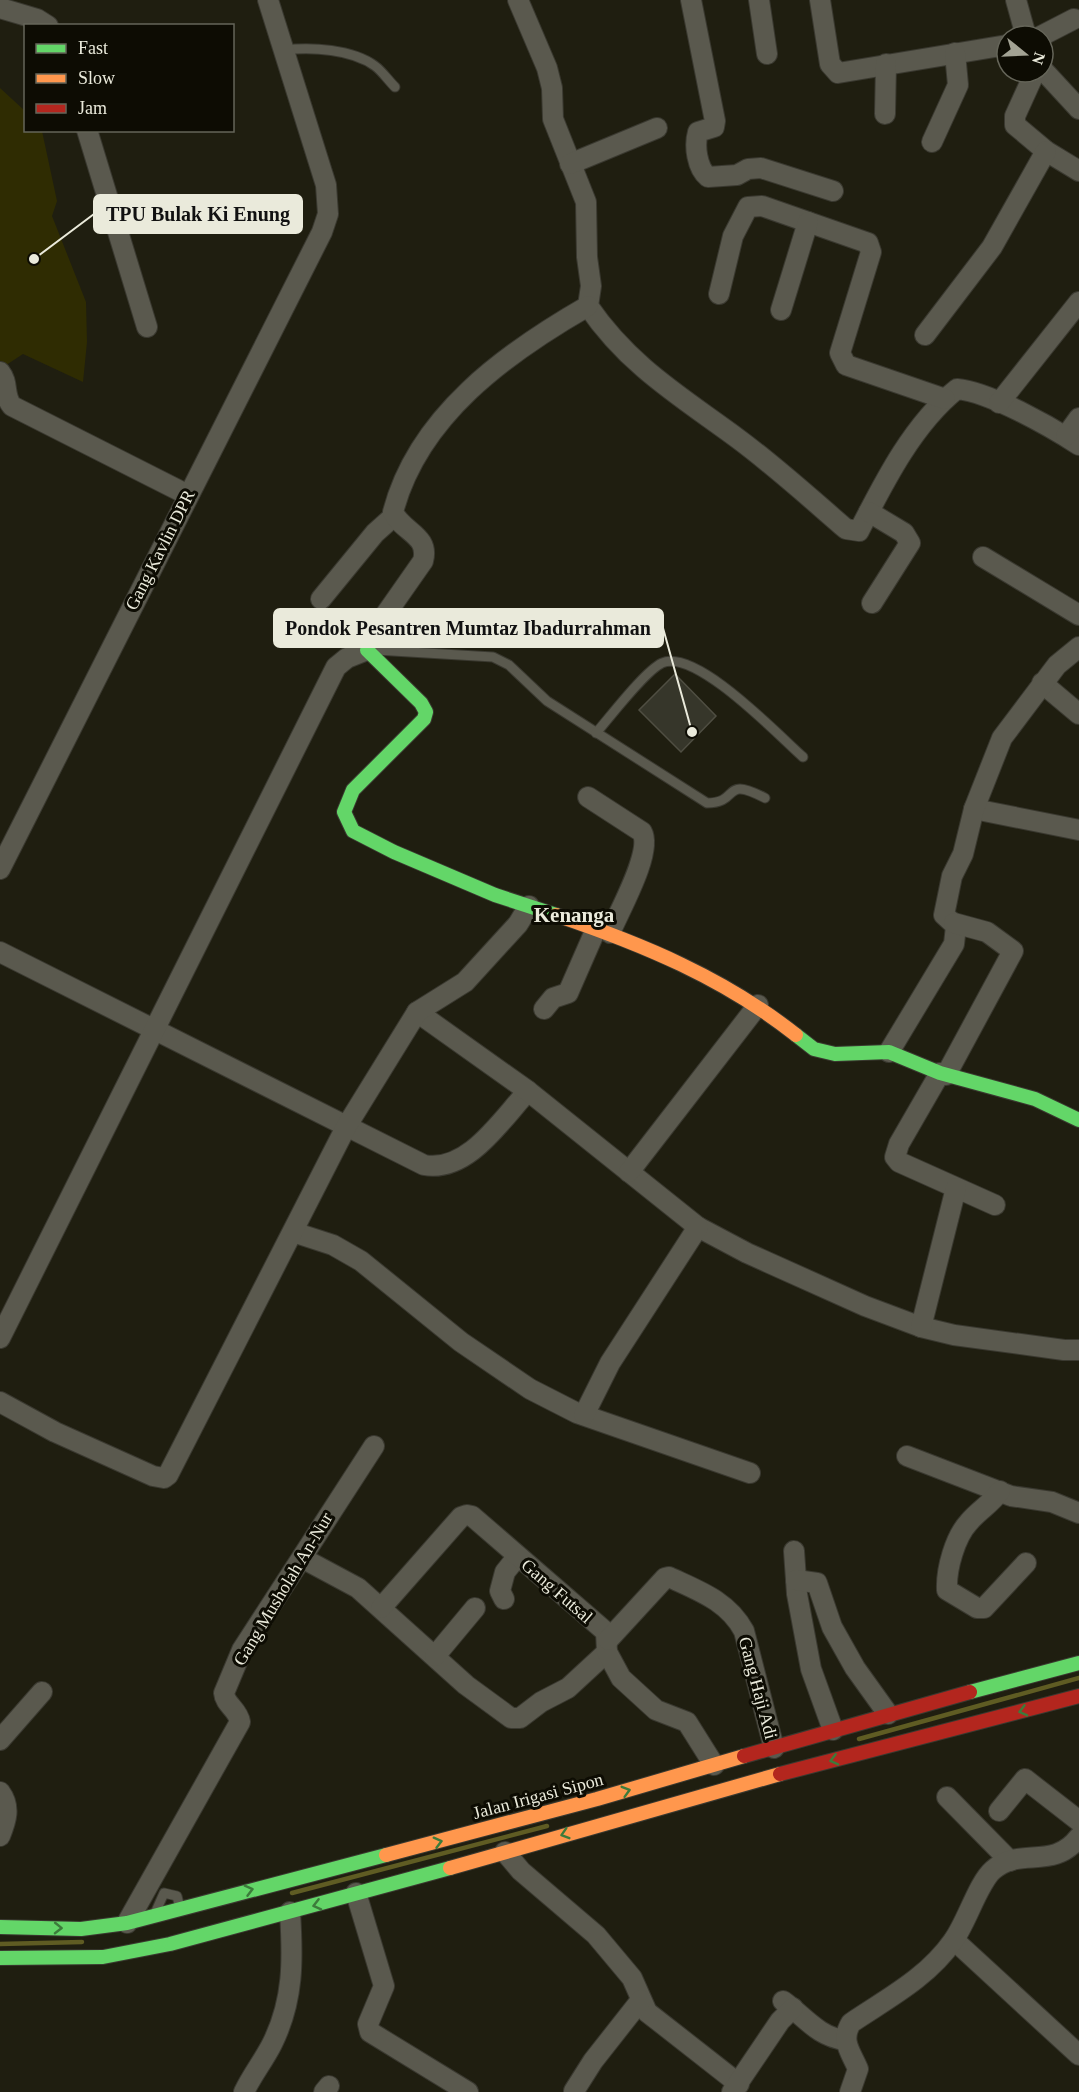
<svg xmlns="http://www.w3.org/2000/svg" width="1079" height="2092" viewBox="0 0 1079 2092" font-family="Georgia,serif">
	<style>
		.green { fill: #2f2c02 }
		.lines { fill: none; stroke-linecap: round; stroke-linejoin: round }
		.stream { stroke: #5f5c23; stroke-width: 4.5 }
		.building { fill: #36362a; stroke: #4f4e42; stroke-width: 1.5 }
		.lane-casing { stroke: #3a3930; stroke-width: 11 }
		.street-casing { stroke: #3a3930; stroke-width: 22 }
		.fast-casing { stroke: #3a3930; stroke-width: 16 }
		.slow-casing { stroke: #3a3930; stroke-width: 16 }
		.jam-casing { stroke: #3a3930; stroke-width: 16 }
		.lane { stroke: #5a594e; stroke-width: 9 }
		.street { stroke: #5a594e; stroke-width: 20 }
		.fast { stroke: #63d668; stroke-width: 14 }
		.slow { stroke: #ff974d; stroke-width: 14 }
		.jam { stroke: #b3261e; stroke-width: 14 }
		.oneway { stroke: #3c7b3b }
		.labels { text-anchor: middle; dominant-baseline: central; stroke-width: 6; stroke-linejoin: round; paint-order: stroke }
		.street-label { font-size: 18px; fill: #eaeadb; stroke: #0d0c03 }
		.quarter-label { font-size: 21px; font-weight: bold; fill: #eaeadb; stroke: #0d0c03 }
		.leader { fill: none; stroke: #eaeadb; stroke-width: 2 }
		.callout-dot { fill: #eaeadb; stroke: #0d0c03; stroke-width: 2 }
		.callout { fill: #eaeadb; stroke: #eaeadb; stroke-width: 2 }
		.callout-label { font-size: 20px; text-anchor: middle; font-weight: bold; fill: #111 }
	</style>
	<rect width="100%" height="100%" fill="#1f1e10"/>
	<polygon class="green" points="0,88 25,111 26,130 42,131 57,201 52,216 86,302 87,342 83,382 23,354 0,369"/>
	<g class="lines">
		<g class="stream">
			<polyline points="859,1739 1079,1678"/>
			<polyline points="292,1893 547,1826"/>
			<polyline points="0,1944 82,1942"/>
		</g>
	</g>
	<polygon class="building" points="675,674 716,716 681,752 639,710"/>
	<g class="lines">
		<g class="lane-casing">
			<g id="lane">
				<path d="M284,50C312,47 352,49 375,66C382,71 388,80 395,87"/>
				<path d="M376,650L493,657L509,665L547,701L707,803C741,803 721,775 765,798"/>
				<path d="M596,733C610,717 645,671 662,663C696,648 778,735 803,757"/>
				<polyline points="156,1911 164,1893 177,1896 180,1908"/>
			</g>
		</g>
		<g class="street-casing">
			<g id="street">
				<path d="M518,0L547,68L552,88L553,119L586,202L587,257L591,286L588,306C629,366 680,396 737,438C775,466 810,498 846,529L859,531C884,482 913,424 957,389C990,392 1051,427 1079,445"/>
				<path d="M691,0L715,121L714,127L698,132C694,146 697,168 708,177L737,175L748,169L761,168L833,191"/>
				<polyline points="759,0 767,54"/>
				<polyline points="820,0 830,64 838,73 1007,45"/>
				<polyline points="1016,0 1026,36"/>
				<polyline points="0,8 37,19 48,26"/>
				<polyline points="1041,36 1074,19"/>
				<polyline points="1043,70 1079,109"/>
				<polyline points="1035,72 1015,116 1015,125 1046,151 1079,171"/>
				<polyline points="885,114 886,64"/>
				<polyline points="87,130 147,327"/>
				<polyline points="932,142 958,85 955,53"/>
				<polyline points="570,164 657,128"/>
				<polyline points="719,294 733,236 748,207 762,206 868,243 871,252 840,353 846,365 945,399"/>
				<polyline points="781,310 808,222"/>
				<polyline points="925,335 992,247 1046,151"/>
				<path d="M0,372C9,383 3,395 12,406L188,495"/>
				<polyline points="999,403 1079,302"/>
				<polyline points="1066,436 1079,418"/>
				<polyline points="869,512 904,533 910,543 872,603"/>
				<polyline points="983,557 1079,615"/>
				<polyline points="321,599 375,533 394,516"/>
				<polyline points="1042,683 1079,714"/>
				<path d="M588,797L642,832C653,852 619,911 610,933"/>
				<polyline points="974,809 1079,830"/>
				<polyline points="0,869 322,232 328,214 326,185 268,0"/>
				<path d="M0,952L424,1165C468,1173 501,1120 528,1091"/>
				<polyline points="544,1009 553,998 568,993 596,929"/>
				<polyline points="417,1012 528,1091 698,1227 747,1253 865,1306 921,1327 954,1335 1064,1350 1079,1350"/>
				<polyline points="889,1052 954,944 956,926 944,915 952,876 963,854 974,809 1002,738 1057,665 1079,647"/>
				<polyline points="940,1073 899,1144 895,1157 899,1162 995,1205"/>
				<polyline points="946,1075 1013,951 987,932 954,923"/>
				<polyline points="629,1172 758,1005"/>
				<polyline points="293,1232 333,1245 361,1261 461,1342 530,1389 577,1413 750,1473"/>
				<polyline points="921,1327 956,1188"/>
				<path d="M0,1338L336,667L347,658L367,650L374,631L423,561C430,535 402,532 393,512C418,416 506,353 588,306"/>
				<polyline points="0,1402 55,1432 153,1476 164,1478 168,1475 346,1127 417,1012 465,982 518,924 529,906"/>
				<polyline points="584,1415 610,1363 698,1227"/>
				<polyline points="907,1456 1011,1496 1052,1502 1079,1513"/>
				<path d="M1000,1491C991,1504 979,1510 969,1522C955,1537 946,1569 947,1590L977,1608H984L1026,1563"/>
				<polyline points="794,1551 797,1594 811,1669 833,1730"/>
				<polyline points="302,1558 358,1588 466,1685 511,1718 520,1718 541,1702 568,1688 607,1652"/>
				<polyline points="796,1580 817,1583 832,1627 855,1668 888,1714"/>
				<polyline points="504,1599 500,1591 505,1572 517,1557"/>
				<polyline points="381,1608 461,1517 467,1515 472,1516 606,1632 607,1652 621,1678 656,1710 687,1722 714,1765"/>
				<path d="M608,1640L665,1578L669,1577C699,1591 728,1601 744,1631L774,1748"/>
				<polyline points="435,1656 475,1608"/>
				<polyline points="0,1740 42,1692"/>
				<path d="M0,1792C11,1807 6,1821 0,1836"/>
				<polyline points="947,1797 1010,1861"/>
				<polyline points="999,1811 1025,1779 1079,1821"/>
				<polyline points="505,1852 521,1871 596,1935 632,1978 647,2012 739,2084"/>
				<polyline points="356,1893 384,1986 368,2024 370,2032 468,2092"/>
				<path d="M127,1923L240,1722C238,1709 225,1705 224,1693L242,1650L374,1446"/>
				<polyline points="954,1940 1079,2055"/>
				<path d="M783,2001C804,2016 818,2037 845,2040"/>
				<polyline points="574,2091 593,2061 641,2000"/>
				<path d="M244,2092C252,2075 264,2060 272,2044C294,2000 293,1959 290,1912"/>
				<polyline points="324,2092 329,2086"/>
				<polyline points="732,2092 780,2021 793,2008"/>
				<path d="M850,2092L858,2069C851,2052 840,2041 851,2023C888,1998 927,1978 953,1941C967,1922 978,1883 993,1870C1020,1846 1053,1871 1079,1837"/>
			</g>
		</g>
		<g class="fast-casing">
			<g id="fast">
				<polyline points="367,650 421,703 426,712 424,719 353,790 344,812 353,831 394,852 495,895 556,915"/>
				<polyline points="796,1035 814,1049 835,1054 889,1052 940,1073 1035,1099 1079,1120"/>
				<polyline points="970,1692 1079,1663"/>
				<polyline points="0,1927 81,1929 127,1923 386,1855"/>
				<polyline points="0,1958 103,1957 170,1944 450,1868"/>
			</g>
		</g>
		<g class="slow-casing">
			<g id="slow">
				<path d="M556,915C642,944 724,978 796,1035"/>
				<polyline points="386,1855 597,1799 744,1756"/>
				<polyline points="450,1868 780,1774"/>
			</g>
		</g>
		<g class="jam-casing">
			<g id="jam">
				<polyline points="744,1756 970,1692"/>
				<polyline points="780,1774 1079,1696"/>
			</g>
		</g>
		<use href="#lane" class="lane"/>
		<use href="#street" class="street"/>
		<use href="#fast" class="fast"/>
		<use href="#slow" class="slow"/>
		<use href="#jam" class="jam"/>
	</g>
	<defs><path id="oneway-chevron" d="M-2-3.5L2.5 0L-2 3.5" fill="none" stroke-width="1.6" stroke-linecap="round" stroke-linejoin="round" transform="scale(1.5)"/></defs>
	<g class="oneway">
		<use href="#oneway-chevron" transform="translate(1023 1711) rotate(165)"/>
		<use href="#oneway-chevron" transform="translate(834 1760) rotate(166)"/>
		<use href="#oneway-chevron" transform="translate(626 1791) rotate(-16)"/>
		<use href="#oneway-chevron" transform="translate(565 1834) rotate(163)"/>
		<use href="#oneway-chevron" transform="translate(438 1842) rotate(-15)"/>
		<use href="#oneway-chevron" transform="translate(249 1890) rotate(-15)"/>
		<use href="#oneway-chevron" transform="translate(317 1905) rotate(166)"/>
		<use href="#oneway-chevron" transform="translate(58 1928) rotate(1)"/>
	</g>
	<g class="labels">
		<g class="street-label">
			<text transform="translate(160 550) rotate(-63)">Gang Kavlin DPR</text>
			<text transform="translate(283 1589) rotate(-59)">Gang Musholah An-Nur</text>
			<text transform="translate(557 1591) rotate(41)">Gang Futsal</text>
			<text transform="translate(758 1688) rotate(75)">Gang Haji Adi</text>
			<text transform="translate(538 1796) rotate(-15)">Jalan Irigasi Sipon</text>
		</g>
		<g class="quarter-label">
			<text x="574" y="915">Kenanga</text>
		</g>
	</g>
	<path class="leader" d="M34 259L94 214M692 732L663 628"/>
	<g class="callout-dot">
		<circle cx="34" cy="259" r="6"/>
		<circle cx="692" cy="732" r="6"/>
	</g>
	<g class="callout">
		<rect x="94" y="195" width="208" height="38" rx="6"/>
		<rect x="274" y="609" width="389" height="38" rx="6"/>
	</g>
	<g class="callout-label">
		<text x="198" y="221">TPU Bulak Ki Enung</text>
		<text x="468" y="635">Pondok Pesantren Mumtaz Ibadurrahman</text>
	</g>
	<rect x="24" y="24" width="210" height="108" fill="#0d0c03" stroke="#656559" stroke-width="1.5"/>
	<rect x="36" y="44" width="30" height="9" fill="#63d668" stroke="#656559" stroke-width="1.5"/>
	<text x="78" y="54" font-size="18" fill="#eaeadb">Fast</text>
	<rect x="36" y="74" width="30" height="9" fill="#ff974d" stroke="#656559" stroke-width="1.5"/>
	<text x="78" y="84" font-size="18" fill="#eaeadb">Slow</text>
	<rect x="36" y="104" width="30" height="9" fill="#b3261e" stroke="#656559" stroke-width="1.5"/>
	<text x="78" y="114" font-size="18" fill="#eaeadb">Jam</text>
	<g transform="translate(1025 54) rotate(108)"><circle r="28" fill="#0d0c03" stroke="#656559" stroke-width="1.5"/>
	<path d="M0-4.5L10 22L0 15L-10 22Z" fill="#a3a394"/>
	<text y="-9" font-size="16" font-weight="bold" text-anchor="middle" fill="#eaeadb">N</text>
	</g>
</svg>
